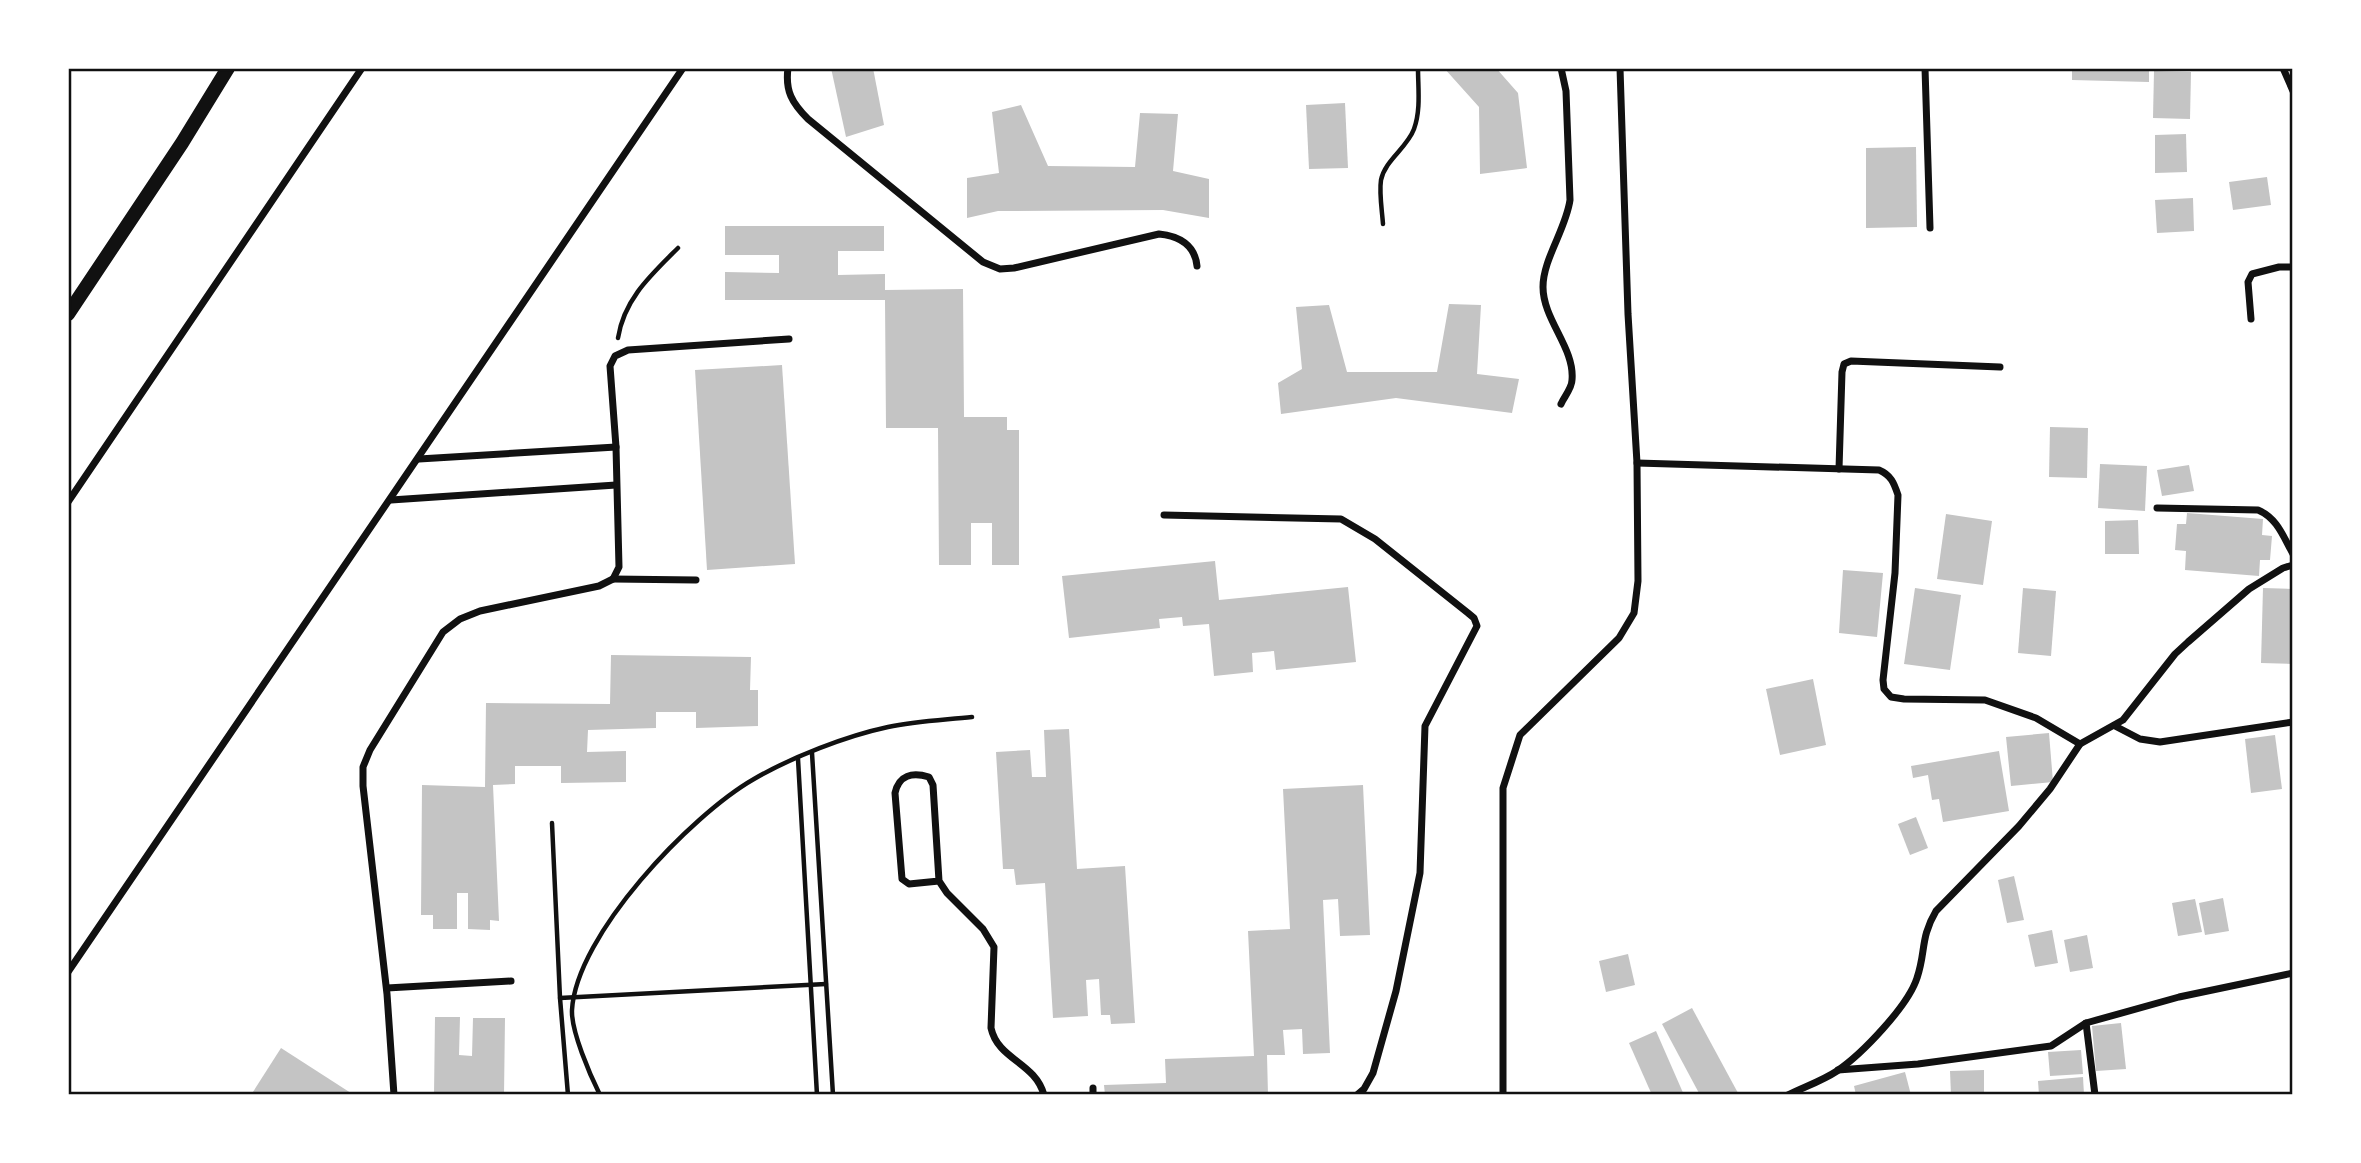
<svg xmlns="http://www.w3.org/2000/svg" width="2361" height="1163" viewBox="0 0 2361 1163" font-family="'Source Sans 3',sans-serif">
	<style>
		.building { fill: #c4c4c4 }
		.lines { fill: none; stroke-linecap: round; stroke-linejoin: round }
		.path { stroke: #111; stroke-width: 4.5 }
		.minor { stroke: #111; stroke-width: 7 }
		.secondary { stroke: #111; stroke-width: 14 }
		.neatline { fill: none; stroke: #111; stroke-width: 2.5 }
	</style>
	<rect width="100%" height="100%" fill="#fff"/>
	<g class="building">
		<polygon points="831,68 873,68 884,125 846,137"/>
		<polygon points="1444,68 1496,68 1518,93 1527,168 1480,174 1479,107"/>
		<polygon points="2072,68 2149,68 2149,82 2072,80"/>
		<polygon points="2154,71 2191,72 2190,119 2153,118"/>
		<polygon points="1345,103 1348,168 1309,169 1306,105"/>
		<polygon points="1021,105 1048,166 1135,167 1140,113 1178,114 1173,171 1209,179 1209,218 1163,210 998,211 967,218 967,178 999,173 992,112"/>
		<polygon points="2186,134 2187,172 2155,173 2155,135"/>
		<polygon points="1916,147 1917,227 1866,228 1866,148"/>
		<polygon points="2267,177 2271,205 2233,210 2229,182"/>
		<polygon points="2193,198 2194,231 2157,233 2155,200"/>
		<polygon points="725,226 884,226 884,251 838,251 838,275 885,274 885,290 963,289 964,417 1007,417 1007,430 1019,430 1019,565 992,565 992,523 971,523 971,565 939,565 938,428 886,428 885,300 725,300 725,272 779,273 779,255 725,255"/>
		<polygon points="1449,304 1481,305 1477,374 1519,379 1512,413 1396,398 1281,414 1278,383 1302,369 1296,307 1329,305 1347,372 1437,372"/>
		<polygon points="782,365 795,564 707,570 695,370"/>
		<polygon points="2050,427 2088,428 2087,478 2049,477"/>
		<polygon points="2100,464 2147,466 2145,511 2098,508"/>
		<polygon points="2189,465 2194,491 2162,496 2157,470"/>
		<polygon points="2187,513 2263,519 2262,535 2272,536 2270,560 2260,560 2259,576 2185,570 2186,551 2175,550 2177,524 2186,524"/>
		<polygon points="1946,514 1992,521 1983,585 1937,579"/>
		<polygon points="2138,520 2139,554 2105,554 2105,521"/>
		<polygon points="1215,561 1219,600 1348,587 1356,662 1276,670 1274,651 1252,653 1253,672 1214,676 1209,624 1183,626 1182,617 1159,619 1160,628 1069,638 1062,576"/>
		<polygon points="1843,570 1883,573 1877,637 1839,633"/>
		<polygon points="1915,588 1961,595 1950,670 1904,664"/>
		<polygon points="2023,588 2056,591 2051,656 2018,653"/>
		<polygon points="2263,588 2293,589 2293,664 2261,663"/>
		<polygon points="611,655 751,657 750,690 758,690 758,726 696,728 696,712 656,712 656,728 588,730 587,752 626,751 626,782 561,783 561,766 515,766 515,784 493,785 499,921 490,920 490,930 468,929 468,893 457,893 457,929 433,929 433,915 421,915 422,785 485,787 486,703 610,704"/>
		<polygon points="1813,679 1826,745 1780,755 1766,689"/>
		<polygon points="1069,729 1077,869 1125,866 1135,1023 1111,1024 1110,1015 1101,1015 1099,979 1086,980 1088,1016 1053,1018 1045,883 1016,885 1014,869 1003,869 996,752 1030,750 1032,777 1046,777 1044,730"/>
		<polygon points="2049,733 2053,782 2011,786 2006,737"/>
		<polygon points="2275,735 2282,789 2251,793 2245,739"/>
		<polygon points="1999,751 2009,811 1943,822 1939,799 1932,800 1928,775 1913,778 1911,766"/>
		<polygon points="1363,785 1370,935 1340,936 1338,899 1323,900 1330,1053 1303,1054 1302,1029 1283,1030 1285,1055 1267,1055 1268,1095 1105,1095 1104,1085 1166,1083 1165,1059 1254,1056 1248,931 1290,929 1283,789"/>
		<polygon points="1916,817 1928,848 1910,855 1898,824"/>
		<polygon points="2014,876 2024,920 2007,923 1998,880"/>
		<polygon points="2223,898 2229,931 2205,935 2199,903"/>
		<polygon points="2195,899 2202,932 2178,936 2172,903"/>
		<polygon points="2052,930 2058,963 2035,967 2028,935"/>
		<polygon points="2087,935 2093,968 2070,972 2064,940"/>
		<polygon points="1628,954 1635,985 1606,992 1599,961"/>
		<polygon points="1692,1008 1738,1093 1734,1095 1700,1095 1662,1024"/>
		<polygon points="435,1017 460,1017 459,1055 472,1056 473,1018 505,1018 504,1095 434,1095"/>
		<polygon points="2121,1023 2126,1069 2096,1071 2092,1026"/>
		<polygon points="1656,1031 1684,1095 1652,1095 1629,1043"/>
		<polygon points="281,1048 354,1095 251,1095"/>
		<polygon points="2081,1050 2083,1074 2050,1076 2048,1052"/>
		<polygon points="1984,1070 1984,1095 1951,1095 1950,1071"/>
		<polygon points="1905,1072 1911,1095 1856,1095 1854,1086"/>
		<polygon points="2083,1077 2084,1095 2039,1095 2038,1081"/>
	</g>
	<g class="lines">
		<g class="path">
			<path d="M1383,224C1382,210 1379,193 1381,180C1385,160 1407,148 1414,129C1421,110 1418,88 1418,68"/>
			<path d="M618,338C624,299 651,275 678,248"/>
			<polyline points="812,753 833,1095"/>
			<polyline points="798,759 817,1095"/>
			<polyline points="552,823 560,998 568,1095"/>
			<polyline points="560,998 826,984"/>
			<path d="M600,1095C590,1075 571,1031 572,1010C576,935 691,815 754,779C792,757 846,736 888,727C915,721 944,720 972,717"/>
		</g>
		<g class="minor">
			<path d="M788,68C785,91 792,103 808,119L983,262L1000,269L1014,268L1159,234C1179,236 1195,245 1197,266"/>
			<polyline points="1925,68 1930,228"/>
			<polyline points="2283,68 2293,91"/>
			<polyline points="2251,319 2248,282 2252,274 2279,267 2293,267"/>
			<path d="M1561,404C1564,397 1572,388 1572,380C1575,348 1543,320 1543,287C1543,259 1566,229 1570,200L1566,91L1561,68"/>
			<polyline points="419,459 616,447"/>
			<path d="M1637,463L1879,470C1891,475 1894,483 1898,495L1895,573L1883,680L1884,689L1891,697L1904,699L1985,700L2036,718L2080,744"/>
			<polyline points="1839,469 1842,372 1844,364 1851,361 2000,367"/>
			<polyline points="391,500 616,485"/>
			<polyline points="68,502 362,68"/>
			<path d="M2157,508L2258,510C2277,518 2283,536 2293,554"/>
			<polyline points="1164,515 1341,519 1375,539 1468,613 1474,618 1477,626 1425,726 1420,873 1396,991 1373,1073 1364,1089 1357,1095"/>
			<polyline points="613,579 696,580"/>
			<polyline points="2115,726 2140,739 2160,742 2293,722"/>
			<path d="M939,881L909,884L902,879L895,793C899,775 912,772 929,777L933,785L939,881L947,893L983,929L994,947L991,1028C998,1060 1035,1062 1044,1095"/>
			<polyline points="68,972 683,68"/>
			<polyline points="387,988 511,981"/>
			<polyline points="2086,1023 2095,1095"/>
			<polyline points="1838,1070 1918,1064 2051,1046 2086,1023 2179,997 2293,973"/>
			<polyline points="1093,1088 1093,1095"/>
			<polyline points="394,1095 387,994 363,786 363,767 370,750 443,632 460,619 480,611 599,586 613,579 619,567 616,447 610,366 615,356 628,350 789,339"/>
			<polyline points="1503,1095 1503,788 1520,735 1619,638 1634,613 1638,581 1637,463 1628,314 1620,68"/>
			<path d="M1788,1095C1804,1087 1822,1081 1837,1071C1862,1054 1908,1006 1917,978C1926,952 1920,938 1936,911L2019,826L2050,789L2080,744L2123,720L2175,654L2188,642L2249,589L2283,568L2293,565"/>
		</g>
		<polyline class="secondary" points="68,314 182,143 228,68"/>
	</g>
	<rect width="2361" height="1163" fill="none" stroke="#ffffff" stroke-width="140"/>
	<rect x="70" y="70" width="2221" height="1023" class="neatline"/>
</svg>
